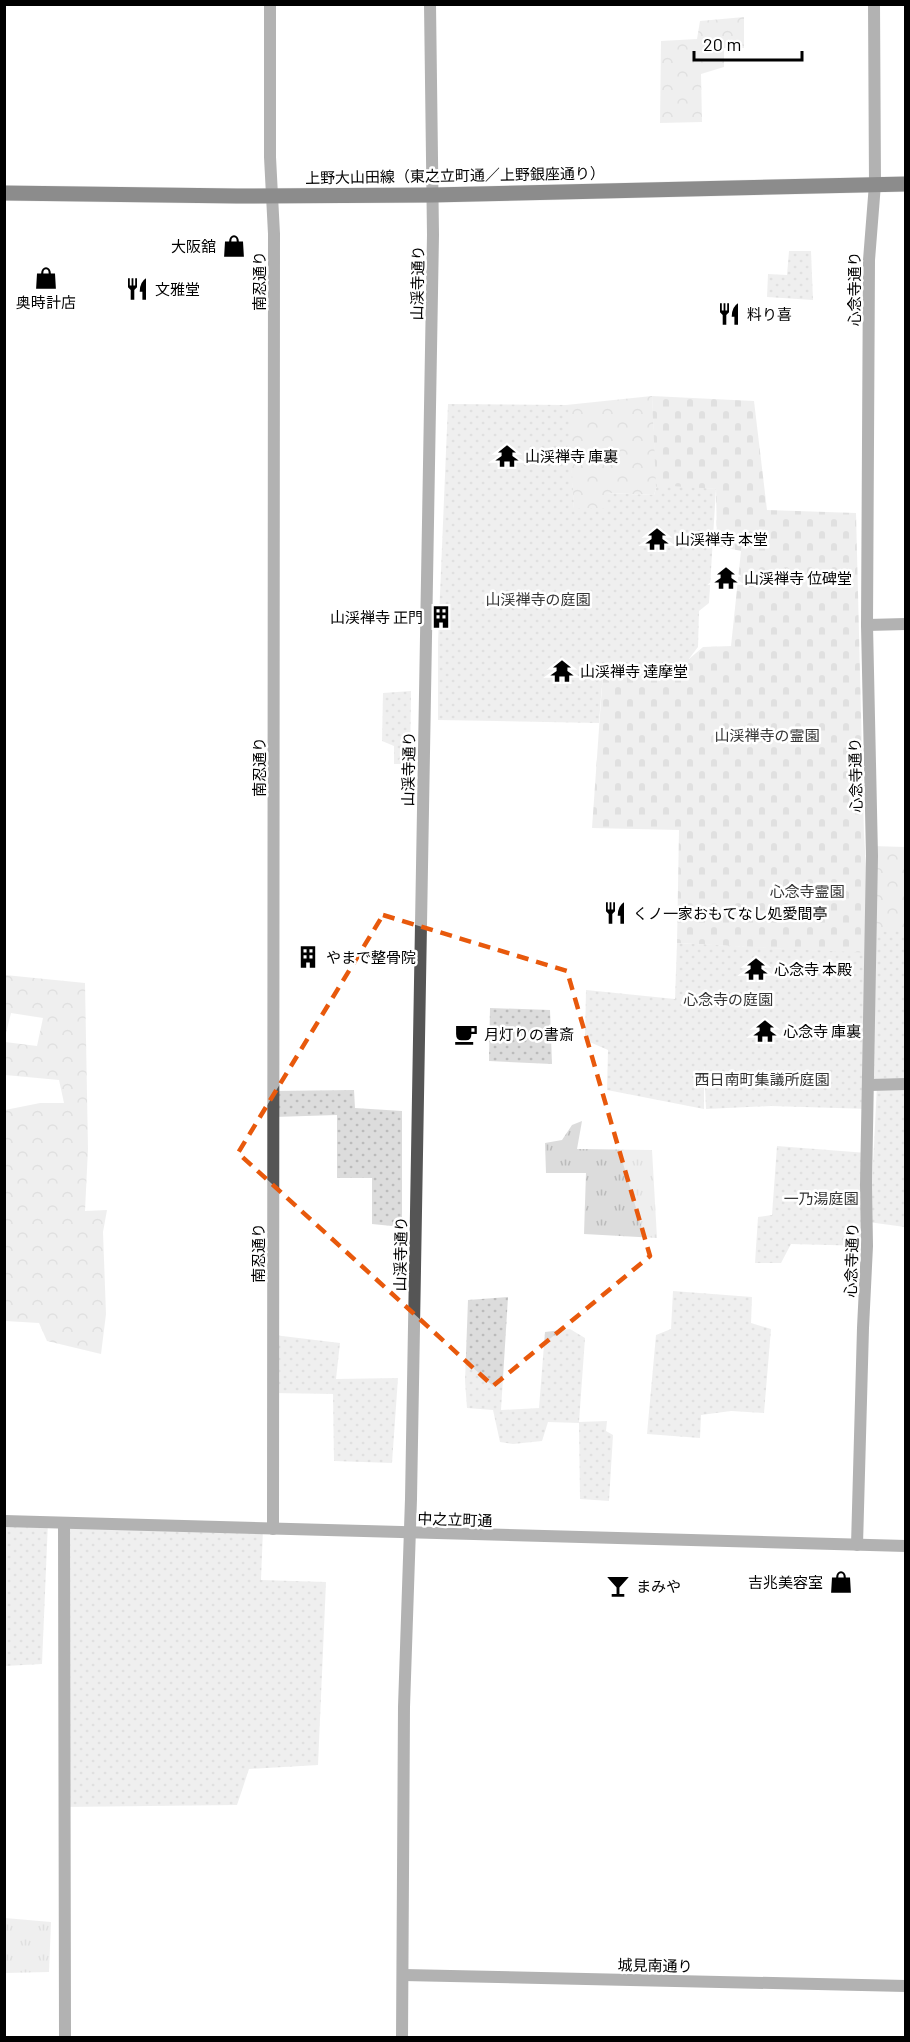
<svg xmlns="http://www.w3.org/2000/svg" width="910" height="2042" viewBox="0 0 910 2042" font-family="Barlow,'Noto Sans JP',sans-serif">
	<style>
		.grass { fill: url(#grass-tufts) }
		.forest { fill: url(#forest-crowns) }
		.cemetery { fill: url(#cemetery-stones) }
		.garden { fill: url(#garden-dots) }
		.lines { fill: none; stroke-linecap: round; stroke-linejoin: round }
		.primary-casing { stroke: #dbdbdb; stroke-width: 16 }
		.service { stroke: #555; stroke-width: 12 }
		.minor { stroke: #555; stroke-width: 12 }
		.primary { stroke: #000; stroke-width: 15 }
		.marked { fill: none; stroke: #e8590c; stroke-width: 4.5; stroke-dasharray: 12 8; stroke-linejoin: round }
		.labels { text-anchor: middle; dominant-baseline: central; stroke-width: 5; stroke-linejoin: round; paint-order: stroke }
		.street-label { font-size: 15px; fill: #000; stroke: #fff }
		.poi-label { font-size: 15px; fill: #000; stroke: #fff; text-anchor: start }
		.park-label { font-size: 15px; fill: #333; stroke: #fff }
	</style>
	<defs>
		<pattern id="grass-tufts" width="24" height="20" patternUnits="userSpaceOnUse" patternTransform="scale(1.5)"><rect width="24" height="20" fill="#dcdcdc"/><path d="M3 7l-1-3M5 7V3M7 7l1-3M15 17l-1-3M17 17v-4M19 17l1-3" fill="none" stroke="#bbb"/></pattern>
		<pattern id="forest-crowns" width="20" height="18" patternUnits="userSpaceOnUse" patternTransform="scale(1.5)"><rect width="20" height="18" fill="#dcdcdc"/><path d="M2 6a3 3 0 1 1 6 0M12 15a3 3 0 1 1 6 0" fill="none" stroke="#bbb"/></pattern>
		<pattern id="cemetery-stones" width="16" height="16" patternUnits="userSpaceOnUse" patternTransform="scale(1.5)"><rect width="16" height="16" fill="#dcdcdc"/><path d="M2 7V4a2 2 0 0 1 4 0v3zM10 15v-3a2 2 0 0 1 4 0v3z" fill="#bbb"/></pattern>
		<pattern id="garden-dots" width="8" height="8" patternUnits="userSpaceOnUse" patternTransform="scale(1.5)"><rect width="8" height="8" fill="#dcdcdc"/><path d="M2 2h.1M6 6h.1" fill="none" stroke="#bbb" stroke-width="1.8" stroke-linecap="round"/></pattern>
	</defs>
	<rect width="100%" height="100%" fill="#fff"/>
	<g class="grass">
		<polygon points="582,1121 577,1149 652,1150 657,1238 584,1234 586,1173 546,1173 545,1143 562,1140 572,1125"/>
		<polygon points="5,1918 51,1922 49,1972 5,1973"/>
	</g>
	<g class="forest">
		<polygon points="744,17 744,48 724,48 724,67 701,74 702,122 660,123 661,41 697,39 700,21"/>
		<polygon points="652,396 657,485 654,495 607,493 606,508 574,508 566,405"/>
		<polygon points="872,846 905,847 905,932 871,932"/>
		<polygon points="5,975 85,983 88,1149 85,1211 107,1210 103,1232 106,1314 101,1354 47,1341 39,1323 5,1321 5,1110 40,1103 64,1103 59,1080 5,1075 5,1042 37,1046 43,1018 11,1013 5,1037"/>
	</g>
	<polygon class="cemetery" points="652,396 754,401 767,510 856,513 864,833 871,954 677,943 679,830 592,828 603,672 678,673 686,659 689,659 703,647 731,646 741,551 717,546 716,489 656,487"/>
	<g class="garden">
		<polygon points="789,251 811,251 813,300 767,297 768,274 787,275"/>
		<polygon points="448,404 568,405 574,508 606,508 606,493 654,495 657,485 716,489 709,603 699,611 698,647 678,673 603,672 599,723 438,720 438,642"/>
		<polygon points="411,691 410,764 394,764 394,746 382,741 383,693"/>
		<polygon points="905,931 905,1082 869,1082 869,1109 771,1106 706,1109 704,1065 704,1109 607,1090 608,1050 585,1040 586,990 675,999 677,943 871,953 871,932"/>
		<polygon points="490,1008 550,1010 552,1064 489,1061"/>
		<polygon points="877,1085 905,1085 905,1227 868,1222 867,1246 791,1244 781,1263 755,1263 758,1217 772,1215 777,1146 867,1153 872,1185"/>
		<polygon points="354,1090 355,1108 402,1111 402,1227 372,1224 372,1178 337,1178 337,1115 274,1117 274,1091"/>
		<polygon points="673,1291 752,1297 751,1323 771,1329 764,1413 731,1411 701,1415 700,1438 647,1434 656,1335 671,1329"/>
		<polygon points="508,1297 501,1410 539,1408 545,1332 570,1329 585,1338 579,1422 607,1421 606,1431 613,1435 609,1501 580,1499 579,1423 548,1422 542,1441 513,1444 500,1442 493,1410 467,1408 465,1381 468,1300"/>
		<polygon points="274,1335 340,1343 336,1379 398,1378 392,1463 334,1461 333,1394 273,1393"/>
		<polygon points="5,1521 48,1522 42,1664 5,1666"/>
		<polygon points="64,1523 263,1529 261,1580 326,1582 318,1765 249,1769 237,1805 65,1807"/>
	</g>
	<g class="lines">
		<g class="primary-casing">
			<polyline id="primary" points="4,193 237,196 432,195 906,184"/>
		</g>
		<polyline class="service" points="4,1521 906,1546"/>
		<g class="minor">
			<polyline points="270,4 270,157 274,234 273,1529"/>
			<polyline points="867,625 906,624"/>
			<polyline points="870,1085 906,1084"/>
			<polyline points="64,1523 65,2038"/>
			<polyline points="857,1545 863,1328 867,1246 866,1185 872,856 867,625 869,260 875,184 874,4"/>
			<polyline points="403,1975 906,1986"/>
			<polyline points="402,2038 404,1707 411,1499 433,235 430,4"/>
		</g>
		<use href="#primary" class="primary"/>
	</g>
	<path d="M0 0H910V2042H0ZM383,915L567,971L650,1256L493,1386L238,1153Z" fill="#fff" fill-opacity=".55" fill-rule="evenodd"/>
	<path class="marked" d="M383,915L567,971L650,1256L493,1386L238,1153Z"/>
	<defs>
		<g id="shop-bare" transform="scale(1.8)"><path d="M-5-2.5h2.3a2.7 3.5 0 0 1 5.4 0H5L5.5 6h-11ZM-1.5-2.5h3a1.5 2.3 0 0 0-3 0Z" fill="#000" stroke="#fff" stroke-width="2.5" paint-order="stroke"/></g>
		<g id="restaurant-bare" transform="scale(1.8)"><path d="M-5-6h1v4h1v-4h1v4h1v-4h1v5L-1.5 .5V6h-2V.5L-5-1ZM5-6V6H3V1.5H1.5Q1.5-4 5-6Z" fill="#000" stroke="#fff" stroke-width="2.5" paint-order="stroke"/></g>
		<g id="temple-bare" transform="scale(1.8)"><path d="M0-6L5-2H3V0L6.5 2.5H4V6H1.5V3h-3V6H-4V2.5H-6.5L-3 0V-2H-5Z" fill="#000" stroke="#fff" stroke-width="2.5" paint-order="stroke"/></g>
		<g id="building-bare" transform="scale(1.8)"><path d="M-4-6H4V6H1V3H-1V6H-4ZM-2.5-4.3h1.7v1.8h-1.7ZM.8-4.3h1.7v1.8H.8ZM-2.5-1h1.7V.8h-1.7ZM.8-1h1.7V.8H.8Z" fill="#000" stroke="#fff" stroke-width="2.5" paint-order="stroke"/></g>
		<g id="cafe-bare" transform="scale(1.8)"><path d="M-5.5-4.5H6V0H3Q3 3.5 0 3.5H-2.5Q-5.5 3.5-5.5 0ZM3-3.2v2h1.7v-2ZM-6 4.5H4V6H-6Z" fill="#000" stroke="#fff" stroke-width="2.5" paint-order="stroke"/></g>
		<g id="bar-bare" transform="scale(1.8)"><path d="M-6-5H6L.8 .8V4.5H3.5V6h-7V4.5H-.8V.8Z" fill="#000" stroke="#fff" stroke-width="2.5" paint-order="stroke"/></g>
	</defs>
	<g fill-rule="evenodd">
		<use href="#shop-bare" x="234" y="246"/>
		<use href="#shop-bare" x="46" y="278"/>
		<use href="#restaurant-bare" x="137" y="289"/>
		<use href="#restaurant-bare" x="729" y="314"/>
		<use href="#temple-bare" x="507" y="456"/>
		<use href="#temple-bare" x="657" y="539"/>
		<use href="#temple-bare" x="726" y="578"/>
		<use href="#building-bare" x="441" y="617"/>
		<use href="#temple-bare" x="562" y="671"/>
		<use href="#restaurant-bare" x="615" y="913"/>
		<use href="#building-bare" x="308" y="957"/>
		<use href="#temple-bare" x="756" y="969"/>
		<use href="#temple-bare" x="765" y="1031"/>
		<use href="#cafe-bare" x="466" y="1034"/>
		<use href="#shop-bare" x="841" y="1582"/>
		<use href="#bar-bare" x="618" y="1586"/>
	</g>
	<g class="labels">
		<g class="street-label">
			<text transform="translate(455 175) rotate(-1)">上野大山田線（東之立町通／上野銀座通り）</text>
			<text transform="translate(259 281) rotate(-90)">南忍通り</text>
			<text transform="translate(417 283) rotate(-89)">山渓寺通り</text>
			<text transform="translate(854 289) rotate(-90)">心念寺通り</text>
			<text transform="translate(259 767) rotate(-90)">南忍通り</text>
			<text transform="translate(408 769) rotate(-89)">山渓寺通り</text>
			<text transform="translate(855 775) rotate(-91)">心念寺通り</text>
			<text transform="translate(258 1253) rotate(-90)">南忍通り</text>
			<text transform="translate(400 1254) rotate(-89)">山渓寺通り</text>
			<text transform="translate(851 1260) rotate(-88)">心念寺通り</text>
			<text transform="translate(455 1519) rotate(2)">中之立町通</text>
			<text transform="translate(655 1965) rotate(1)">城見南通り</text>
		</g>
		<g class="poi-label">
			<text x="216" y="246" text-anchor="end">大阪舘</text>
			<text x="155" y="289">文雅堂</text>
			<text x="46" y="302" text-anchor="middle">奥時計店</text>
			<text x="747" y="314">料り喜</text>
			<text x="525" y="456">山渓禅寺 庫裏</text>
			<text x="675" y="539">山渓禅寺 本堂</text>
			<text x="744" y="578">山渓禅寺 位碑堂</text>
			<text x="423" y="617" text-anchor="end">山渓禅寺 正門</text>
			<text x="580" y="671">山渓禅寺 達摩堂</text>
			<text x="633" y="913">くノ一家おもてなし処愛間亭</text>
			<text x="326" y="957">やまで整骨院</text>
			<text x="774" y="969">心念寺 本殿</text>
			<text x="783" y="1031">心念寺 庫裏</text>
			<text x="484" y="1034">月灯りの書斎</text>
			<text x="823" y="1582" text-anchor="end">吉兆美容室</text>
			<text x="636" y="1586">まみや</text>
		</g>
		<g class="park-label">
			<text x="538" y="599">山渓禅寺の庭園</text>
			<text x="767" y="735">山渓禅寺の霊園</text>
			<text x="807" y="891">心念寺霊園</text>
			<text x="728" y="999">心念寺の庭園</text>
			<text x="762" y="1079">西日南町集議所庭園</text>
			<text x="821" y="1198">一乃湯庭園</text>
		</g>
	</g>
	<rect width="910" height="2042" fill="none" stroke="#000000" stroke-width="12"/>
	<path d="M694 51v9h108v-9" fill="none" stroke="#000000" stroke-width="3"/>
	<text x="703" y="51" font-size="18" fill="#000000" stroke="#ffffff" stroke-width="4.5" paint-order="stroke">20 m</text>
</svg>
